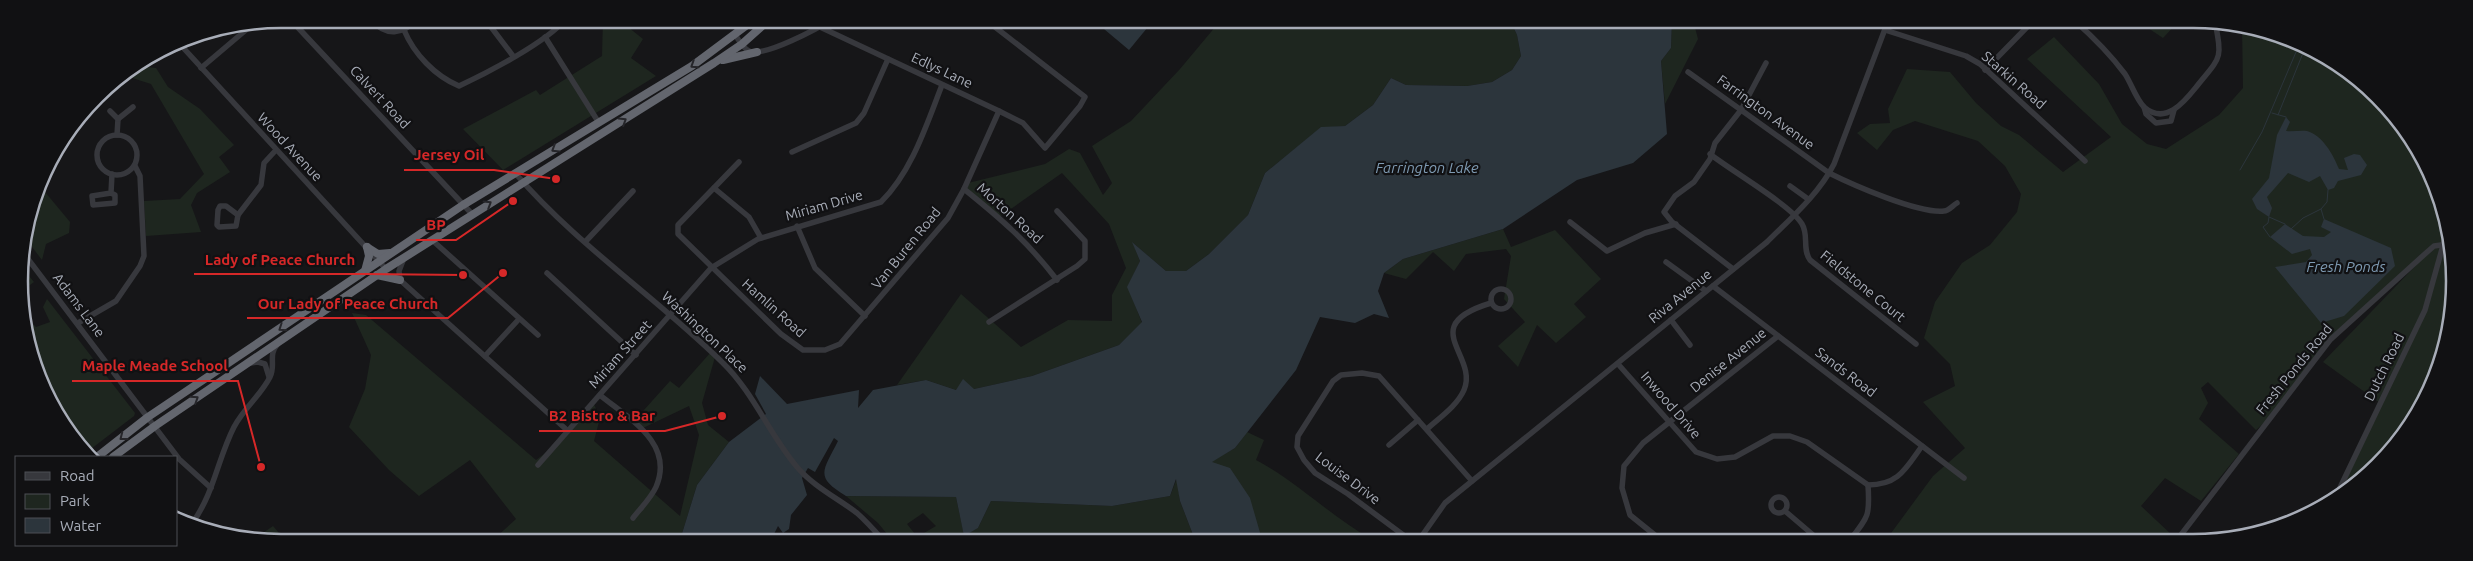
<svg xmlns="http://www.w3.org/2000/svg" width="2473" height="561" viewBox="0 0 2473 561" font-family="Ubuntu,sans-serif">
	<style>
		.green { fill: #1e261f }
		.water { fill: #2c353c }
		.lines { fill: none; stroke-linecap: round; stroke-linejoin: round }
		.stream { stroke: #2c353c; stroke-width: 1 }
		.minor { stroke: #37383d; stroke-width: 5.5 }
		.highway { stroke: #63666e; stroke-width: 8 }
		.oneway { stroke: #26262a }
		.labels { text-anchor: middle; dominant-baseline: central; stroke-width: 4.5; stroke-linejoin: round; paint-order: stroke }
		.street-label { font-size: 14px; fill: #a8adb8; stroke: #111113 }
		.water-label { font-size: 15px; font-style: italic; fill: #7f9bb3; stroke: #111113 }
		.rim { fill: none; stroke: #a8adb8; stroke-width: 2.5 }
		.leader { fill: none; stroke: #d62828; stroke-width: 2 }
		.callout-dot { fill: #d62828; stroke: #111113; stroke-width: 2 }
		.callout-label { font-size: 15px; text-anchor: middle; font-weight: bold; fill: #d62828; stroke: #111113; stroke-width: 4.5; stroke-linejoin: round; paint-order: stroke }
	</style>
	<rect width="100%" height="100%" fill="#161618"/>
	<g class="green">
		<polygon points="603,19 618,19 643,39 631,58 656,76 503,170 463,129 536,90 540,95 602,56"/>
		<polygon points="1221,20 1510,20 1517,35 1521,56 1512,70 1492,82 1467,86 1406,85 1391,78 1373,105 1345,126 1321,128 1265,173 1248,215 1209,254 1186,271 1166,271 1133,243 1140,261 1128,287 1142,323 1119,345 1032,376 974,389 956,390 926,380 897,385 961,294 1021,347 1068,320 1112,321 1112,295 1126,268 1109,224 1062,173 998,218 965,190 968,183 1045,164 1069,149 1080,153 1103,195 1112,183 1092,146 1131,121 1180,69"/>
		<polygon points="1672,20 1693,20 1698,39 1665,104 1661,61 1671,48"/>
		<polygon points="2122,21 2174,21 2175,25 2163,38 2145,26"/>
		<polygon points="2242,26 2324,54 2400,121 2445,213 2452,315 2427,397 2377,466 2336,496 2380,403 2323,362 2422,259 2341,330 2293,385 2284,405 2256,430 2208,382 2201,388 2208,403 2199,419 2239,454 2201,501 2165,478 2141,506 2173,536 2170,540 1886,540 1933,476 1965,448 1923,402 1955,386 1950,364 1924,338 1935,302 1962,263 1990,245 2017,212 2021,194 2005,166 1978,141 1915,121 1893,130 1877,150 1857,133 1870,124 1890,123 1888,109 1907,69 1950,72 1976,103 2001,126 2019,135 2063,172 2111,137 2027,59 2054,37 2099,84 2122,124 2147,144 2166,149 2219,115 2243,88"/>
		<polygon points="137,66 156,68 168,87 200,109 234,145 219,157 230,172 197,193 191,205 201,232 146,236 144,201 180,199 204,174 151,84 129,77 91,105 108,84"/>
		<polygon points="59,147 40,186 70,222 69,233 46,244 42,260 26,239 46,164"/>
		<polygon points="1503,229 1511,247 1555,230 1601,279 1574,304 1586,317 1556,343 1537,325 1518,367 1498,346 1525,322 1504,299 1511,256 1506,249 1466,254 1454,271 1433,252 1406,279 1384,273 1403,259"/>
		<polygon points="19,264 34,282 22,291"/>
		<polygon points="47,299 135,413 134,416 87,452 73,440 28,349 25,316 36,327 50,322 43,307"/>
		<polygon points="352,313 366,315 536,460 563,440 593,402 600,418 594,441 680,516 699,435 689,406 643,428 635,420 670,381 679,388 711,352 715,357 702,403 708,425 729,442 697,485 680,540 493,540 516,519 470,460 419,496 389,470 349,427 365,389 371,355"/>
		<path d="M1247,432L1264,440L1256,460C1298,482 1331,517 1373,540H1253L1261,536L1211,462L1235,448Z"/>
		<polygon points="1177,478 1180,501 1195,540 912,540 936,526 923,513 907,524 915,534 899,540 892,540 878,523 846,496 956,497 964,535 978,528 991,501 1112,506 1170,496"/>
		<polygon points="273,526 285,540 253,540"/>
	</g>
	<g class="water">
		<polygon points="1112,20 1149,20 1152,22 1129,50 1104,29"/>
		<path d="M1510,20H1672L1671,48L1661,61L1667,134L1633,163L1577,180L1503,229L1403,259L1384,273L1378,291L1389,318L1374,314L1355,323L1320,317L1296,370L1235,448L1212,462L1230,468L1250,498L1261,536L1253,540H1195L1180,501L1176,479L1170,496L1112,506L991,501L978,528L964,536L956,497L846,496C814,477 823,471 838,441L834,438L815,472L808,468L802,478L807,495L791,515L789,529L783,533L778,526L771,540H680L697,485L729,442L766,414L755,394L760,376L787,404L859,390L858,408L873,390L926,380L956,390L963,379L974,389L1032,376L1119,345L1142,322L1127,287L1140,261L1132,242L1166,271H1186L1209,254L1248,215L1265,173L1321,127L1345,126L1373,105L1391,78L1406,85L1467,86L1492,82L1512,70L1521,56L1517,35Z"/>
		<path d="M2286,117L2290,122L2286,131C2293,132 2300,130 2307,131C2322,135 2333,154 2339,169L2348,170L2344,158L2354,154L2360,155L2367,165L2361,175L2338,181L2334,188L2328,190L2320,176L2309,182L2288,173L2267,197L2272,208L2269,217L2257,209L2252,199L2269,178L2277,135Z"/>
		<polygon points="2324,219 2391,248 2395,266 2344,316 2321,323 2275,267 2306,262 2312,255 2310,249 2292,254 2270,237 2285,224 2303,236 2324,237 2331,232 2321,227"/>
	</g>
	<g class="lines">
		<g class="stream">
			<polyline points="2272,113 2286,117"/>
			<polyline points="2278,115 2305,48"/>
			<polyline points="2240,170 2262,132 2299,45"/>
			<polyline points="2324,219 2321,209 2327,202 2328,190"/>
			<polyline points="2291,229 2303,218 2321,209"/>
			<polyline points="2270,237 2263,227 2268,223 2269,217 2285,224"/>
		</g>
		<g class="minor">
			<polyline points="290,19 472,214"/>
			<path d="M370,19C387,38 402,34 419,19"/>
			<polyline points="485,19 513,56"/>
			<path d="M2075,21C2093,37 2110,54 2125,74C2131,83 2136,99 2144,107C2166,126 2185,101 2197,86C2222,55 2222,60 2215,21"/>
			<polyline points="820,27 999,111 1023,123 1045,148 1080,106 1085,97 986,20"/>
			<path d="M404,30C414,54 435,76 459,86C489,72 545,43 566,19"/>
			<polyline points="1885,30 1966,56 1980,64 2085,161"/>
			<path d="M736,36C739,41 743,48 749,51C763,58 819,28 832,19"/>
			<polyline points="545,37 599,123"/>
			<polyline points="177,41 386,269"/>
			<polyline points="201,68 253,24"/>
			<polyline points="1985,70 2033,21"/>
			<path d="M1688,72L1829,173C1853,185 1919,214 1944,211C1949,211 1952,206 1957,203"/>
			<polyline points="2144,107 2146,114 2156,123 2171,121 2174,110"/>
			<polyline points="110,111 118,119 117,135"/>
			<polyline points="118,119 133,107"/>
			<circle cx="117" cy="155" r="20"/>
			<polyline points="792,152 856,123 864,113 888,59"/>
			<path d="M1710,154C1730,170 1792,206 1802,224C1809,235 1802,249 1810,260L1916,344"/>
			<polyline points="739,162 678,225 678,234 781,334 803,350 825,350 840,344 948,218 964,189 999,111"/>
			<path d="M516,174C576,244 656,297 722,362C754,393 769,434 797,467C813,486 837,498 857,513C866,521 875,531 883,540"/>
			<polyline points="1790,186 1808,199"/>
			<polyline points="714,188 749,217 761,238"/>
			<path d="M964,189C1000,218 1028,242 1057,280"/>
			<polyline points="111,193 92,196 93,205 115,203 115,195 111,193 112,174"/>
			<polygon points="220,206 226,206 238,215 236,226 219,227 217,225 218,210"/>
			<polyline points="238,215 261,185 264,163 276,150"/>
			<polyline points="1570,222 1607,251 1645,233 1676,224"/>
			<polyline points="797,226 815,268 865,316"/>
			<polyline points="432,240 538,335"/>
			<polyline points="586,241 633,191"/>
			<polyline points="22,251 179,459 211,488"/>
			<polyline points="404,258 399,271 400,280 568,431"/>
			<polyline points="1666,262 1706,291"/>
			<polyline points="1733,269 1672,222 1664,212 1675,196 1694,182 1710,159 1715,143 1741,110 1766,63"/>
			<polyline points="547,273 636,355"/>
			<polyline points="1713,286 1964,478"/>
			<circle cx="1501" cy="299" r="10"/>
			<polyline points="1671,320 1690,345"/>
			<polyline points="989,322 1077,266 1085,259 1085,241 1057,211"/>
			<polyline points="78,323 116,301 140,266 144,256 140,176 135,166"/>
			<polyline points="485,356 519,319"/>
			<polyline points="251,363 258,362 265,364 269,377"/>
			<polyline points="1618,364 1696,452 1717,459 1735,457 1773,436 1790,436 1807,442 1868,485"/>
			<path d="M600,395C628,418 675,443 656,487C651,498 640,509 633,518"/>
			<path d="M1427,429C1439,418 1457,406 1464,390C1479,355 1415,326 1491,303"/>
			<polyline points="1389,445 1418,420"/>
			<path d="M538,465L711,268L758,239L881,202C912,171 926,126 942,85"/>
			<path d="M1868,485C1899,485 1906,468 1922,446"/>
			<polyline points="2336,496 2425,310 2447,231"/>
			<circle cx="1779" cy="505" r="8"/>
			<polyline points="1785,511 1819,540"/>
			<path d="M193,522C214,493 218,458 234,427C244,408 261,395 270,377C276,365 268,355 277,345"/>
			<polyline points="1410,540 1348,494 1315,473 1304,460 1297,447 1298,436 1333,381 1341,375 1362,373 1379,376 1472,481"/>
			<path d="M1419,540L1445,503L1767,242C1790,219 1819,194 1834,164L1888,21"/>
			<polyline points="1661,540 1630,515 1622,488 1624,466 1643,443 1778,336"/>
			<path d="M1850,540C1869,516 1870,515 1868,485"/>
			<polyline points="2177,540 2330,340 2426,253 2434,246 2441,245"/>
		</g>
		<g class="highway">
			<polyline points="723,60 757,52"/>
			<polyline points="367,247 378,254 390,253"/>
			<polyline points="365,271 369,256 367,247"/>
			<polyline points="377,275 400,280"/>
			<polyline points="97,457 148,417 463,205 692,66 755,19"/>
			<polyline points="113,457 155,426 386,269 714,63 742,44 770,19"/>
		</g>
	</g>
	<defs><path id="oneway-chevron" d="M-2-3.5L2.5 0L-2 3.5" fill="none" stroke-width="1.6" stroke-linecap="round" stroke-linejoin="round" transform="scale(1.25)"/></defs>
	<g class="oneway">
		<use href="#oneway-chevron" transform="translate(694 65) rotate(147)"/>
		<use href="#oneway-chevron" transform="translate(623 121) rotate(-32)"/>
		<use href="#oneway-chevron" transform="translate(555 149) rotate(148)"/>
		<use href="#oneway-chevron" transform="translate(488 204) rotate(-32)"/>
		<use href="#oneway-chevron" transform="translate(282 328) rotate(146)"/>
		<use href="#oneway-chevron" transform="translate(195 399) rotate(-33)"/>
		<use href="#oneway-chevron" transform="translate(123 437) rotate(142)"/>
	</g>
	<g class="labels">
		<g class="street-label">
			<text transform="translate(942 70) rotate(25)">Edlys Lane</text>
			<text transform="translate(2014 80) rotate(41)">Starkin Road</text>
			<text transform="translate(380 97) rotate(47)">Calvert Road</text>
			<text transform="translate(1766 112) rotate(36)">Farrington Avenue</text>
			<text transform="translate(290 147) rotate(47)">Wood Avenue</text>
			<text transform="translate(824 205) rotate(-16)">Miriam Drive</text>
			<text transform="translate(1010 213) rotate(42)">Morton Road</text>
			<text transform="translate(906 248) rotate(-51)">Van Buren Road</text>
			<text transform="translate(1863 286) rotate(39)">Fieldstone Court</text>
			<text transform="translate(1680 296) rotate(-39)">Riva Avenue</text>
			<text transform="translate(79 305) rotate(53)">Adams Lane</text>
			<text transform="translate(774 308) rotate(42)">Hamlin Road</text>
			<text transform="translate(705 332) rotate(43)">Washington Place</text>
			<text transform="translate(620 354) rotate(-48)">Miriam Street</text>
			<text transform="translate(1728 360) rotate(-39)">Denise Avenue</text>
			<text transform="translate(2384 367) rotate(-64)">Dutch Road</text>
			<text transform="translate(2294 369) rotate(-51)">Fresh Ponds Road</text>
			<text transform="translate(1846 372) rotate(37)">Sands Road</text>
			<text transform="translate(1671 405) rotate(49)">Inwood Drive</text>
			<text transform="translate(1348 478) rotate(37)">Louise Drive</text>
		</g>
		<g class="water-label">
			<text x="1427" y="167">Farrington Lake</text>
			<text x="2346" y="266">Fresh Ponds</text>
		</g>
	</g>
	<path d="M0 0H2473V561H0ZM281 28H2193A253 253 0 0 1 2446 281V281A253 253 0 0 1 2193 534H281A253 253 0 0 1 28 281V281A253 253 0 0 1 281 28Z" fill="#111113" fill-rule="evenodd"/>
	<path class="rim" d="M281 28H2193A253 253 0 0 1 2446 281V281A253 253 0 0 1 2193 534H281A253 253 0 0 1 28 281V281A253 253 0 0 1 281 28Z"/>
	<path class="leader" d="M556 179L494 170H404M513 201L456 240H416M463 275L365 274H194M503 273L448 318H247M261 467L238 381H72M722 416L665 431H539"/>
	<g class="callout-dot">
		<circle cx="556" cy="179" r="5"/>
		<circle cx="513" cy="201" r="5"/>
		<circle cx="463" cy="275" r="5"/>
		<circle cx="503" cy="273" r="5"/>
		<circle cx="261" cy="467" r="5"/>
		<circle cx="722" cy="416" r="5"/>
	</g>
	<g class="callout-label">
		<text x="449" y="160">Jersey Oil</text>
		<text x="436" y="230">BP</text>
		<text x="280" y="265">Lady of Peace Church</text>
		<text x="348" y="309">Our Lady of Peace Church</text>
		<text x="155" y="371">Maple Meade School</text>
		<text x="602" y="421">B2 Bistro &amp; Bar</text>
	</g>
	<rect x="15" y="456" width="162" height="90" fill="#111113" stroke="#4d4f55"/>
	<rect x="25" y="472" width="25" height="8" fill="#37383d" stroke="#4d4f55"/>
	<text x="60" y="481" font-size="15" fill="#a8adb8">Road</text>
	<rect x="25" y="494" width="25" height="15" fill="#1e261f" stroke="#4d4f55"/>
	<text x="60" y="506" font-size="15" fill="#a8adb8">Park</text>
	<rect x="25" y="518" width="25" height="15" fill="#2c353c" stroke="#4d4f55"/>
	<text x="60" y="531" font-size="15" fill="#a8adb8">Water</text>
</svg>
